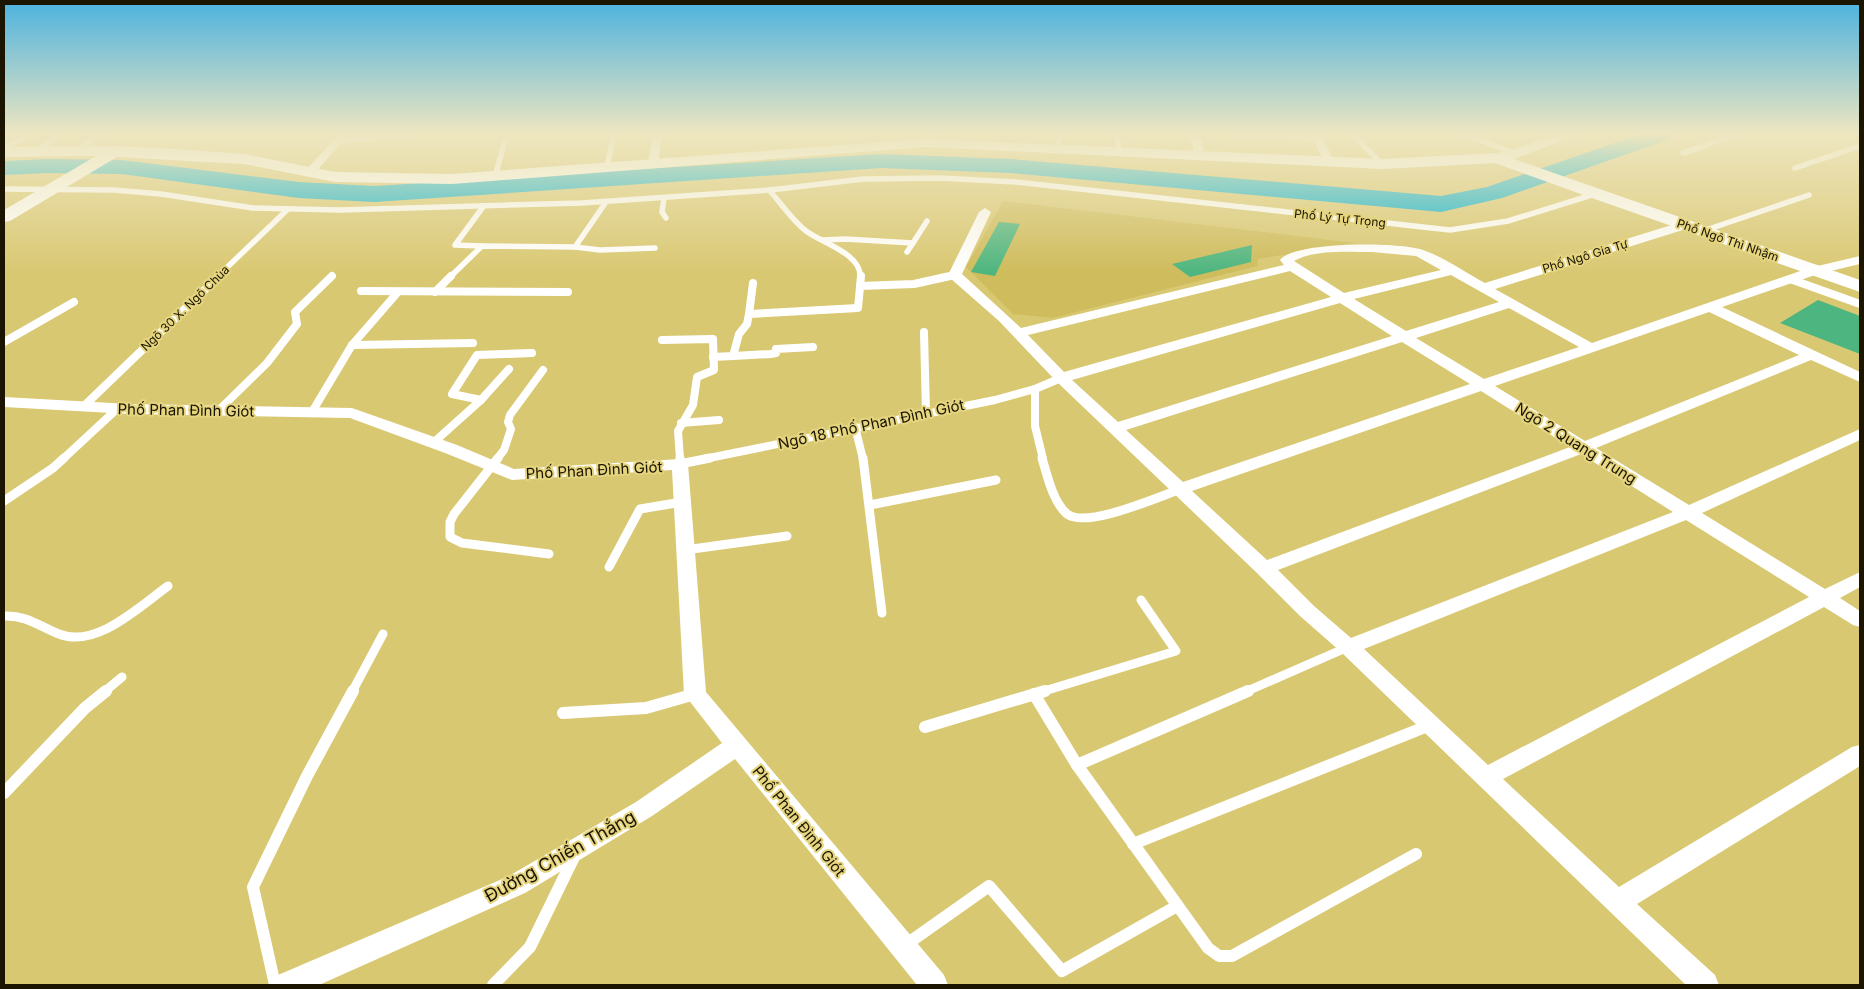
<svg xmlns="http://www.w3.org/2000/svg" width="1864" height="989" viewBox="0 0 1864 989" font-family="Inter,sans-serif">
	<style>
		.built { fill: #cfbc5c }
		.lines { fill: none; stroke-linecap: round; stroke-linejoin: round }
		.river { fill: #00afd1; fill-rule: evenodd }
		.building { fill: #4db57f }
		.lane-far3 { stroke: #fff; stroke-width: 5.5 }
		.lane-far2 { stroke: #fff; stroke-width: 8 }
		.lane-far1 { stroke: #fff; stroke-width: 9 }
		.lane { stroke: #fff; stroke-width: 12 }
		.street { fill: #fff; fill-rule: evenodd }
		.secondary { fill: #fff; fill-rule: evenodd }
		.labels { text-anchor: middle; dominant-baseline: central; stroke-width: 4; stroke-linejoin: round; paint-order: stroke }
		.far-street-label { font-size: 12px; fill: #1a1400; stroke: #e6d57f }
		.street-label { font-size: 15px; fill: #1a1400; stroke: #e6d57f }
		.near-street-label { font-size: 18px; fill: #1a1400; stroke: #e6d57f }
	</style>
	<rect width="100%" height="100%" fill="#d9c872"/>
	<polygon class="built" points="1003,201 1355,243 1258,259 1257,266 1053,318 1013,314 966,267"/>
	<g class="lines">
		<polygon class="river" points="1638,135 1670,135 1667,140 1502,198 1441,212 1011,173 881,168 374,202 299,198 122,174 47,173 4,175 4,161 47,159 122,160 299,182 374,186 881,154 1011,159 1441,196 1487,187"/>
	</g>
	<g class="building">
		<polygon points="999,222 1020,224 995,276 971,272"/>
		<polygon points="1252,245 1251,262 1190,277 1172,264"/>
		<polygon points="1818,300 1860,316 1860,354 1780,323"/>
	</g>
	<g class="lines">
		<g class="lane-far3">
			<polyline points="1117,135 1119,153"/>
			<polyline points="1353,135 1382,164"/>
			<polyline points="1466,135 1517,154"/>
			<polyline points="338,141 404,135"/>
			<polyline points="933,144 934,135"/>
			<polyline points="4,148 29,135"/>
			<polyline points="1056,149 1062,135"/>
			<polyline points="37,151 59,135"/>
			<polyline points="79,151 96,135"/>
			<polyline points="607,166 614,135"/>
			<polyline points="1795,168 1860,146"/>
			<polyline points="495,176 505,141"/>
			<polyline points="4,189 114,190 161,194 253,208 340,210 581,203 770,190 863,179 940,178 1016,182 1450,230 1508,221 1595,194"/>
			<path d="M769,190C781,203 792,220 806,231C822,243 862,254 860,277"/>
			<polyline points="664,198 662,212 666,218"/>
			<polyline points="1703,231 1809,195"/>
			<polyline points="823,240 845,239 913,243 927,221"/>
			<polyline points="482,246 455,245 483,207"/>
			<polyline points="575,247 600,250 655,248"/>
			<polyline points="907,252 913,243"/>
			<polyline points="217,277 287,210"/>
			<polyline points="450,277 482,246 575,247 606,202"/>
			<polyline points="945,277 955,275"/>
		</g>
		<g class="lane-far2">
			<polyline points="1790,279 1860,304"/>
			<polyline points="860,286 914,284 950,276"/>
			<polyline points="361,291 568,292"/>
			<polyline points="435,292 451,276"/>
			<polyline points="749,314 753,283"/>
			<polyline points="924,332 926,413"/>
			<polyline points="662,340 713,339 714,370 697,377 693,405 678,431 680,459"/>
			<polyline points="4,342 74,302"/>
			<polyline points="352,345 473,343"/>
			<polyline points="733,356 771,354 776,353 776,349 813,347"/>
			<polyline points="713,357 733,356 739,334 747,324 749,314 858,308 861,276"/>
			<polyline points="1035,389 1035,426 1043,459"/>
			<polyline points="481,400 452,394 477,355 532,353"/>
			<polyline points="84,406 219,276"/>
			<polyline points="219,410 267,363 297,324 295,312 332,276"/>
			<polyline points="312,412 352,345 398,292"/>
			<polyline points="681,423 719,420"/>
			<polyline points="855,427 863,459"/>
			<polyline points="433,443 481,400 509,369"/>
			<polyline points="63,459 118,408"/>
			<polyline points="497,459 504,450 511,429 508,422 510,415 543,370"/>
			<polyline points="704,459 995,400 1035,389 1061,378"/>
		</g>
		<g class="lane-far1">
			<polyline points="498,458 454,514 450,522 450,537 462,543 549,554"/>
			<polyline points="680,458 680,464 710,458"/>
			<polyline points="863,458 882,613"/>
			<path d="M1042,458C1047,475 1053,502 1067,514C1086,529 1158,497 1181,489"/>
			<polyline points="4,501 53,468 64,458"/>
			<polyline points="870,505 996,480"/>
			<polyline points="685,550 787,536"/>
			<polyline points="609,567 640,509 682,502"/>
			<path d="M4,616C26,615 39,626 59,634C96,649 140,606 168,586"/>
			<polyline points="104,692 122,677"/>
			<polyline points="352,692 383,634"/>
			<polyline points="1041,692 1176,651 1141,600"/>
			<polyline points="1245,692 1348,647"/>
		</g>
		<g class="lane">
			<polyline points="1034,694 1077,765 1208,948 1219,956 1232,956 1416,854"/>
			<polyline points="563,713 646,708 695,694"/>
			<polyline points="925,727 1045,691"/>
			<polyline points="1077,765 1248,691"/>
			<polyline points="4,793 85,708 106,691"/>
			<polyline points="1133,844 1430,725"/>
			<polyline points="904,946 989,886 1062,971 1177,906"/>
			<polyline points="275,985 253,887 307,776 353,691"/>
			<polyline points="493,985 530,947 574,857"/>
		</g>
		<g class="street">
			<polygon points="338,135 348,135 315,173 307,173 306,171 307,169"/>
			<polygon points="653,135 659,135 662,137 658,163 653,166 648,163"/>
			<polygon points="1190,135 1200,135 1205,156 1204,158 1196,158 1195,156"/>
			<polygon points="1237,135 1321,135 1334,161 1333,163 1325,163 1314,141 1242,138"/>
			<polygon points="1726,135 1739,135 1688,155 1684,156 1679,153 1680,151"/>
			<path d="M985,208L991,212L962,274L1021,328L1284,265L1280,260C1295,241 1400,242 1423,250C1444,257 1466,273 1485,283L1681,222H1689L1691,225L1689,228L1495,289L1592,343L1809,268L1860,256V264L1818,274L1722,307L1860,372V382L1811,360L1596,448L1689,505L1860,429V440L1702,513L1825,589L1860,572V587L1840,598L1860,611V627L1853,625L1824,607L1503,779L1619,887L1852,747L1860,745V766L1637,904L1715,975L1719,985H1686L1341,652L1300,616L1257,573L1056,381L999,321L950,278L948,275L979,212ZM1372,252L1416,256L1441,270L1344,293L1294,261C1315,249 1348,252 1372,252ZM1290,271L1331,297L1064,372L1028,335ZM1451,275L1499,302L1406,331L1354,299ZM1340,303L1392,336L1118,422L1072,380ZM1509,308L1579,347L1484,379L1416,338ZM1709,312L1799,355L1585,441L1495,386ZM1402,342L1470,384L1183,482L1126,430ZM1481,391L1570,447L1267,560L1192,491ZM1581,454L1673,512L1351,638L1314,606L1278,570ZM1686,520L1809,597L1488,765L1364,649Z"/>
			<polygon points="4,397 130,404 352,408 457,445 514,469 680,459 686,460 688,464 706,692 944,975 948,985 917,985 735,759 652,816 525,893 319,985 274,985 278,975 507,877 636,802 722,743 684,694 672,470 512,480 445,453 350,418 130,414 4,407"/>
		</g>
		<polygon class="secondary" points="1552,135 1571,135 1569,138 1514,159 1860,280 1860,292 1589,197 1495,163 1382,169 926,147 452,184 335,182 244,164 117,157 10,221 4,222 4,210 96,156 4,157 4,147 116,146 175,149 244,154 335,172 452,174 926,139 1382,159 1497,153 1513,150"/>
	</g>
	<linearGradient id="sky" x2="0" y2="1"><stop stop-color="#4bb2df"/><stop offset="0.49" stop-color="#eee6c0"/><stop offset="1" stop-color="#eee6c0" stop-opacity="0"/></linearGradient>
	<rect width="1864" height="273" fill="url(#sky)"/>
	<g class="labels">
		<g class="far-street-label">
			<text transform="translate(1340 218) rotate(6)">Phố Lý Tự Trọng</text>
			<text transform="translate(1728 240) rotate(19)">Phố Ngô Thì Nhậm</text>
			<text transform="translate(1585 256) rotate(-17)">Phố Ngô Gia Tự</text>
			<text transform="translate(185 308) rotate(-44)">Ngõ 30 X. Ngõ Chùa</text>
		</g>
		<g class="street-label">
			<text transform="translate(186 410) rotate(1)">Phố Phan Đình Giót</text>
			<text transform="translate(871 424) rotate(-12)">Ngõ 18 Phố Phan Đình Giót</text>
			<text transform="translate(1576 443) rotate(32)">Ngõ 2 Quang Trung</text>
			<text transform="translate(594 470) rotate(-3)">Phố Phan Đình Giót</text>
			<text transform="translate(799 821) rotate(51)">Phố Phan Đình Giót</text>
		</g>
		<g class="near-street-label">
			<text transform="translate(560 856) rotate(-29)">Đường Chiến Thắng</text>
		</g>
	</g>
	<rect width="1864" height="989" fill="none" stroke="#1a1400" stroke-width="10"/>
</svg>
